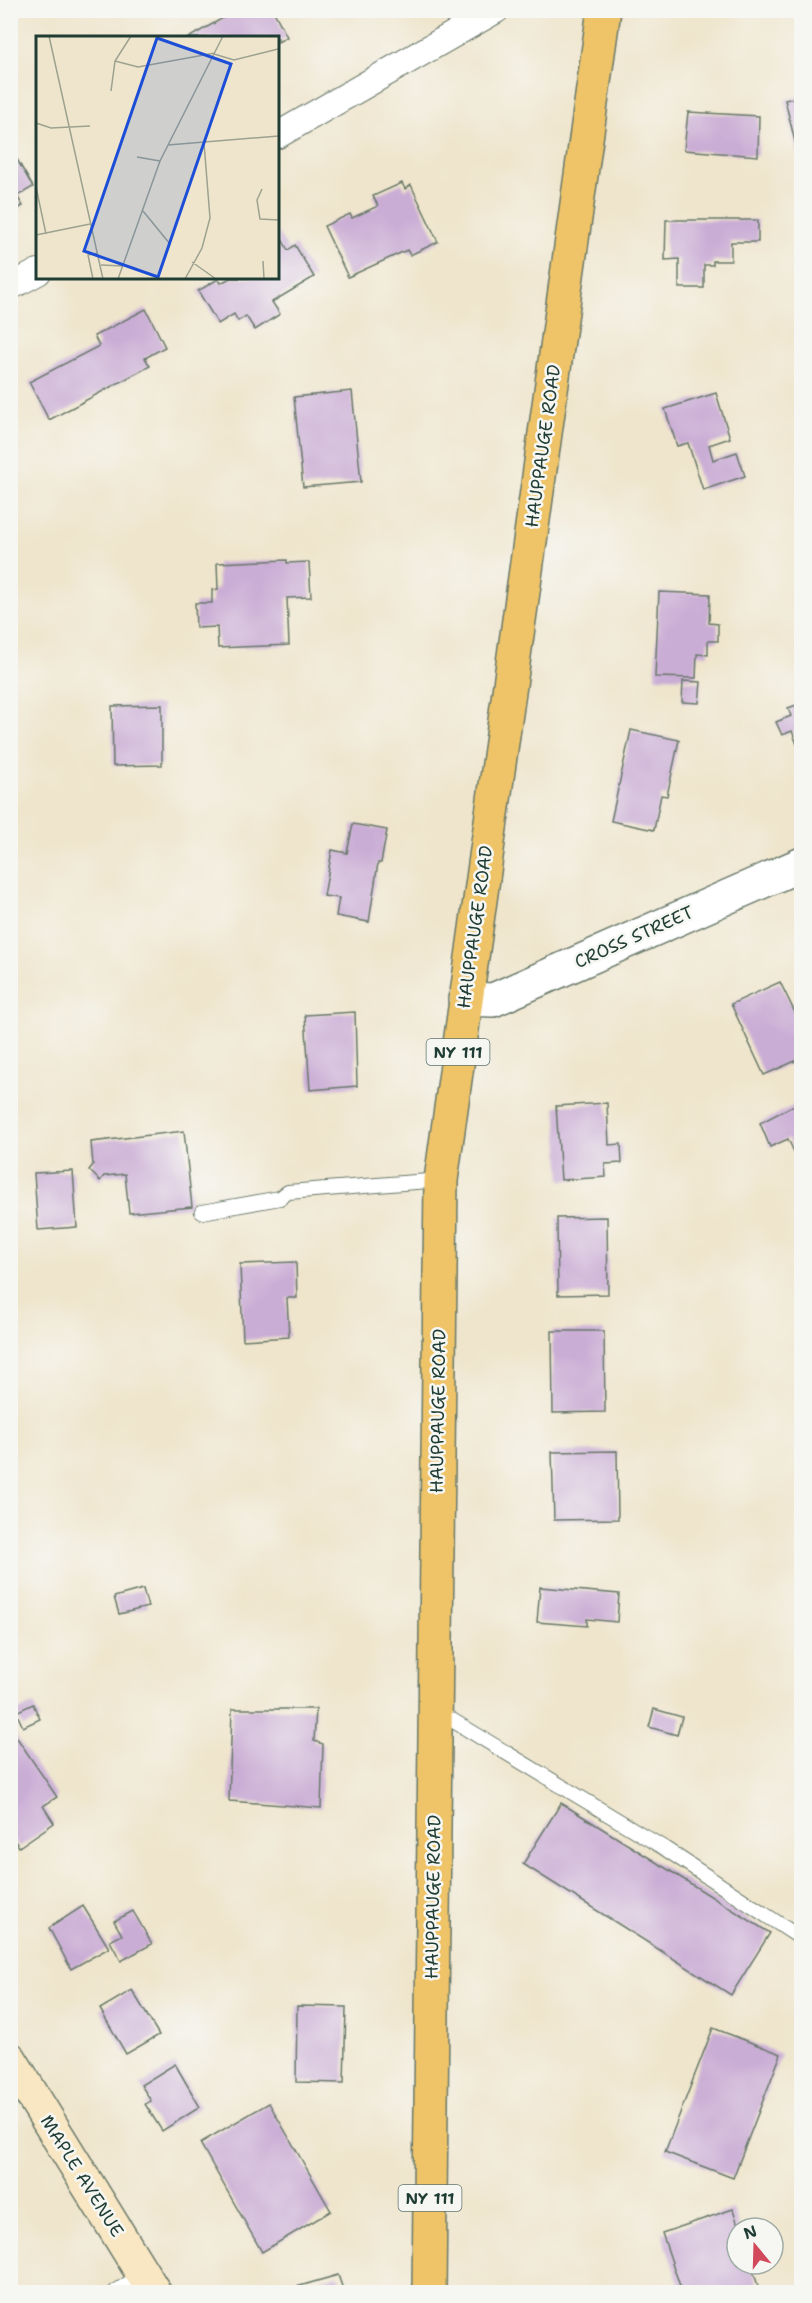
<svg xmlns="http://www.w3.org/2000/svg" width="812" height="2303" viewBox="0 0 812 2303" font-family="'Shantell Sans',sans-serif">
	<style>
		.building { fill: #caadd5 }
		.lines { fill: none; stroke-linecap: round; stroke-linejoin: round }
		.service-casing { stroke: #687869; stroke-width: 16 }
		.minor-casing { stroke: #687869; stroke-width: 28 }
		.tertiary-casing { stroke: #687869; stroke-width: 36 }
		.secondary-casing { stroke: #687869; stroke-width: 36 }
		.primary-casing { stroke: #687869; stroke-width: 36 }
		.service { stroke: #fff; stroke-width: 14 }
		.minor { stroke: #fff; stroke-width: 26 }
		.tertiary { stroke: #fff; stroke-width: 33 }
		.secondary { stroke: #f9e7c3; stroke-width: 33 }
		.primary { stroke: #efc469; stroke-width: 33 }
		.labels { text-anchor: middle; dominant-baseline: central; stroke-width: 5; stroke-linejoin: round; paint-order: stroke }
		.shield { fill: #f6f6f2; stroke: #60746d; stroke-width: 1.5 }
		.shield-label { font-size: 16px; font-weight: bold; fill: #1f3d34 }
		.street-label { font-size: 18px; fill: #1f3d34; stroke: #f6f6f2 }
		.inset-road { fill: none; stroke: #9ca28f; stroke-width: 1.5 }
		.view { fill: #1d4ed8; fill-opacity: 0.15; stroke: #1d4ed8; stroke-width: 3 }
		.inset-edge { fill: none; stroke: #1f3d34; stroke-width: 3 }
	</style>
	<rect width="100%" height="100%" fill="#f6f6f2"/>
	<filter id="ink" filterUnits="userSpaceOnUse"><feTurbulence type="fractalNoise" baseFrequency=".0167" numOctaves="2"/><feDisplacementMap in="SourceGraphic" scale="12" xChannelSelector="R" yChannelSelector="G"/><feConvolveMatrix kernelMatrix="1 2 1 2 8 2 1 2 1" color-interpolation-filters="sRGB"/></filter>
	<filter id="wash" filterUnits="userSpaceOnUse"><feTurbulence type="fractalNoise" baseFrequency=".008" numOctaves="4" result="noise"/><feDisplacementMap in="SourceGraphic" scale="24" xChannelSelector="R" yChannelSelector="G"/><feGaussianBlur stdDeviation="1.35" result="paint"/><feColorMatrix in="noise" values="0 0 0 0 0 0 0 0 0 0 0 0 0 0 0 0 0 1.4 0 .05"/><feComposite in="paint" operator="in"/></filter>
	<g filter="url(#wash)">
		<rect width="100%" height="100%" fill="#efe5cc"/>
		<g id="blocks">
			<g class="building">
				<polygon points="10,10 17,18 10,22"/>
				<polygon points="237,10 273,10 287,37 278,42 278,38 188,38"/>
				<polygon points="802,96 802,153 798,154 785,100"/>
				<polygon points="688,112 759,116 758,156 684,150"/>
				<polygon points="15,156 33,187 17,196 23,206 10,213 10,158"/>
				<polygon points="402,183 405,189 411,185 438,242 410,255 407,250 348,277 324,226 350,214 352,218 378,206 373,196"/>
				<polygon points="666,220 758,220 758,242 731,242 731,261 713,261 713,265 704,265 704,288 679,288 679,259 665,260"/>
				<polygon points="278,232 288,250 295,245 314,277 272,302 280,314 255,330 246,316 238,321 234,314 218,324 198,291 218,279 221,283 230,278 278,278"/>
				<polygon points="146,309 165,347 145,358 150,366 49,420 29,382 99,346 94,336"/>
				<polygon points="352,391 361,482 303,487 294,397"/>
				<polygon points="716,393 730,438 709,445 713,460 737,452 745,476 703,490 688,443 677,446 665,409"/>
				<polygon points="287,560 287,563 309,562 311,597 287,598 289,645 218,648 217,627 196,628 195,603 212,603 212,590 218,589 217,563"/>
				<polygon points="659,592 710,594 709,623 718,624 718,641 708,641 708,655 697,654 696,678 655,677"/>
				<polygon points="683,681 701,682 699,703 682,702"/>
				<polygon points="802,703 802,755 801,755 792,731 782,735 776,722 791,716 788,708"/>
				<polygon points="162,705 162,765 113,766 112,706"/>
				<polygon points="631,730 679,740 667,796 661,795 654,830 611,821"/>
				<polygon points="353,824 387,830 381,863 378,863 369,922 336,916 339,898 324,896 332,850 347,853"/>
				<polygon points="780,982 802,1027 802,1058 764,1075 731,1004"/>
				<polygon points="355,1012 357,1086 310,1090 305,1015"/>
				<polygon points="802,1101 802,1169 788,1139 770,1147 760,1123"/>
				<polygon points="607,1103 609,1145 621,1144 622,1163 605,1164 606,1177 561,1180 556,1106"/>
				<polygon points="184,1131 192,1207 129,1213 125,1174 104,1176 100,1181 89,1170 93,1165 91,1142"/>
				<polygon points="73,1171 77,1227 38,1230 34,1173"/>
				<polygon points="607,1217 608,1294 558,1295 557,1218"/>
				<polygon points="296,1262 297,1298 287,1298 289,1337 243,1340 240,1264"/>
				<polygon points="552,1331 604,1331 605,1412 553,1413"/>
				<polygon points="617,1451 618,1519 554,1520 552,1452"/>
				<polygon points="540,1587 619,1594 617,1622 587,1619 587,1626 537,1622"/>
				<polygon points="143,1589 148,1607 119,1614 114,1597"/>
				<polygon points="33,1704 40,1719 23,1727 16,1712"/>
				<polygon points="232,1709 316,1709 314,1741 323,1744 321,1808 229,1801"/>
				<polygon points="654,1709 682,1717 677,1735 649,1727"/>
				<polygon points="13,1732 57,1797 43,1806 54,1823 19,1847 10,1834 10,1734"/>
				<polygon points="561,1803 770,1933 731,1995 523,1864"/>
				<polygon points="83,1906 109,1948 71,1969 49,1928"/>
				<polygon points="133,1911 152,1944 121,1961 110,1941 122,1935 114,1921"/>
				<polygon points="132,1990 159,2035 126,2054 100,2009"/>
				<polygon points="297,2006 346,2007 344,2083 296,2082"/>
				<polygon points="713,2028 781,2054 733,2178 665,2152"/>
				<polygon points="175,2064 200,2107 162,2131 145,2104 151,2101 141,2085"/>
				<polygon points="269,2103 331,2211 262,2252 200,2143"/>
				<polygon points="733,2209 739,2228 737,2228 737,2264 751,2264 760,2292 682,2292 662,2233"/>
				<polygon points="338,2275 344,2292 279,2292"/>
			</g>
		</g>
	</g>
	<g filter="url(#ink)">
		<use href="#blocks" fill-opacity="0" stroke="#687869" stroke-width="1.5"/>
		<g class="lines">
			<g class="service-casing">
				<g id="service">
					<polyline points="202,1212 280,1198 288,1192 441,1180"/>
					<polyline points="437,1711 664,1848 802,1939"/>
					<polyline points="115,2292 143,2274"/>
				</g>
			</g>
			<g class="minor-casing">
				<g id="minor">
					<polyline points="278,135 496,10"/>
					<polyline points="10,287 38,272"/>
				</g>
			</g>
			<g class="tertiary-casing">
				<polyline id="tertiary" points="465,999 493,1000 802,864"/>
			</g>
			<g class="secondary-casing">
				<polyline id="secondary" points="10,2059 154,2292"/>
			</g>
			<g class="primary-casing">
				<polyline id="primary" points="429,2292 441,1180 604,10"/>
			</g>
			<use href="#service" class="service"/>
			<use href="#minor" class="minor"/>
			<use href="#tertiary" class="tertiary"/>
			<use href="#secondary" class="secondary"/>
			<use href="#primary" class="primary"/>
		</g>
	</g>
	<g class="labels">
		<g class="shield">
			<rect x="426.5" y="1039" width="63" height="26" rx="4.5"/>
			<rect x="398.5" y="2185" width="63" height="26" rx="4.5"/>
		</g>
		<g class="shield-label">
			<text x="458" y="1052">NY 111</text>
			<text x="430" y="2198">NY 111</text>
		</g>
		<g class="street-label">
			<text transform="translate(543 446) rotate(-82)">HAUPPAUGE ROAD</text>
			<text transform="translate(475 927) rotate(-82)">HAUPPAUGE ROAD</text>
			<text transform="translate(634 937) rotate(-24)">CROSS STREET</text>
			<text transform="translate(438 1411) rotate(-89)">HAUPPAUGE ROAD</text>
			<text transform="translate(433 1897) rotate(-89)">HAUPPAUGE ROAD</text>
			<text transform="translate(82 2176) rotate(58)">MAPLE AVENUE</text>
		</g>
	</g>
	<g transform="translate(36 36)">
		<rect width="243" height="243" fill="#efe5cc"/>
		<path class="inset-road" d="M13,0L67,243M178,18L198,24L242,13M79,25L102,31L179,17M75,55L79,25L95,0M0,87L15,92L54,90M132,109L243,100M101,121L124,125M0,151L10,198M226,153L221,164L224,183L243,184M107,175L134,208L121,243M0,199L54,188M227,225L228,243M156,226L180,243M65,229L87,230M57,243L52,219L62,217M82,243L124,125L187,0M149,243L166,212L174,182L168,107"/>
		<path class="view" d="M121,2L195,28L122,241L48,215Z"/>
		<rect width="243" height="243" class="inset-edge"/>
	</g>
	<rect width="812" height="2303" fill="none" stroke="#f6f6f2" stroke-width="36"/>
	<g transform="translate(755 2246) rotate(341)"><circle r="28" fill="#f6f6f2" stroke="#a0aca6" stroke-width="1.5"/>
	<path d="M0-4.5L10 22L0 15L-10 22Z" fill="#d1495b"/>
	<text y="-9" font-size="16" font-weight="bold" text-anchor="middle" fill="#1f3d34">N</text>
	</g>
</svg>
